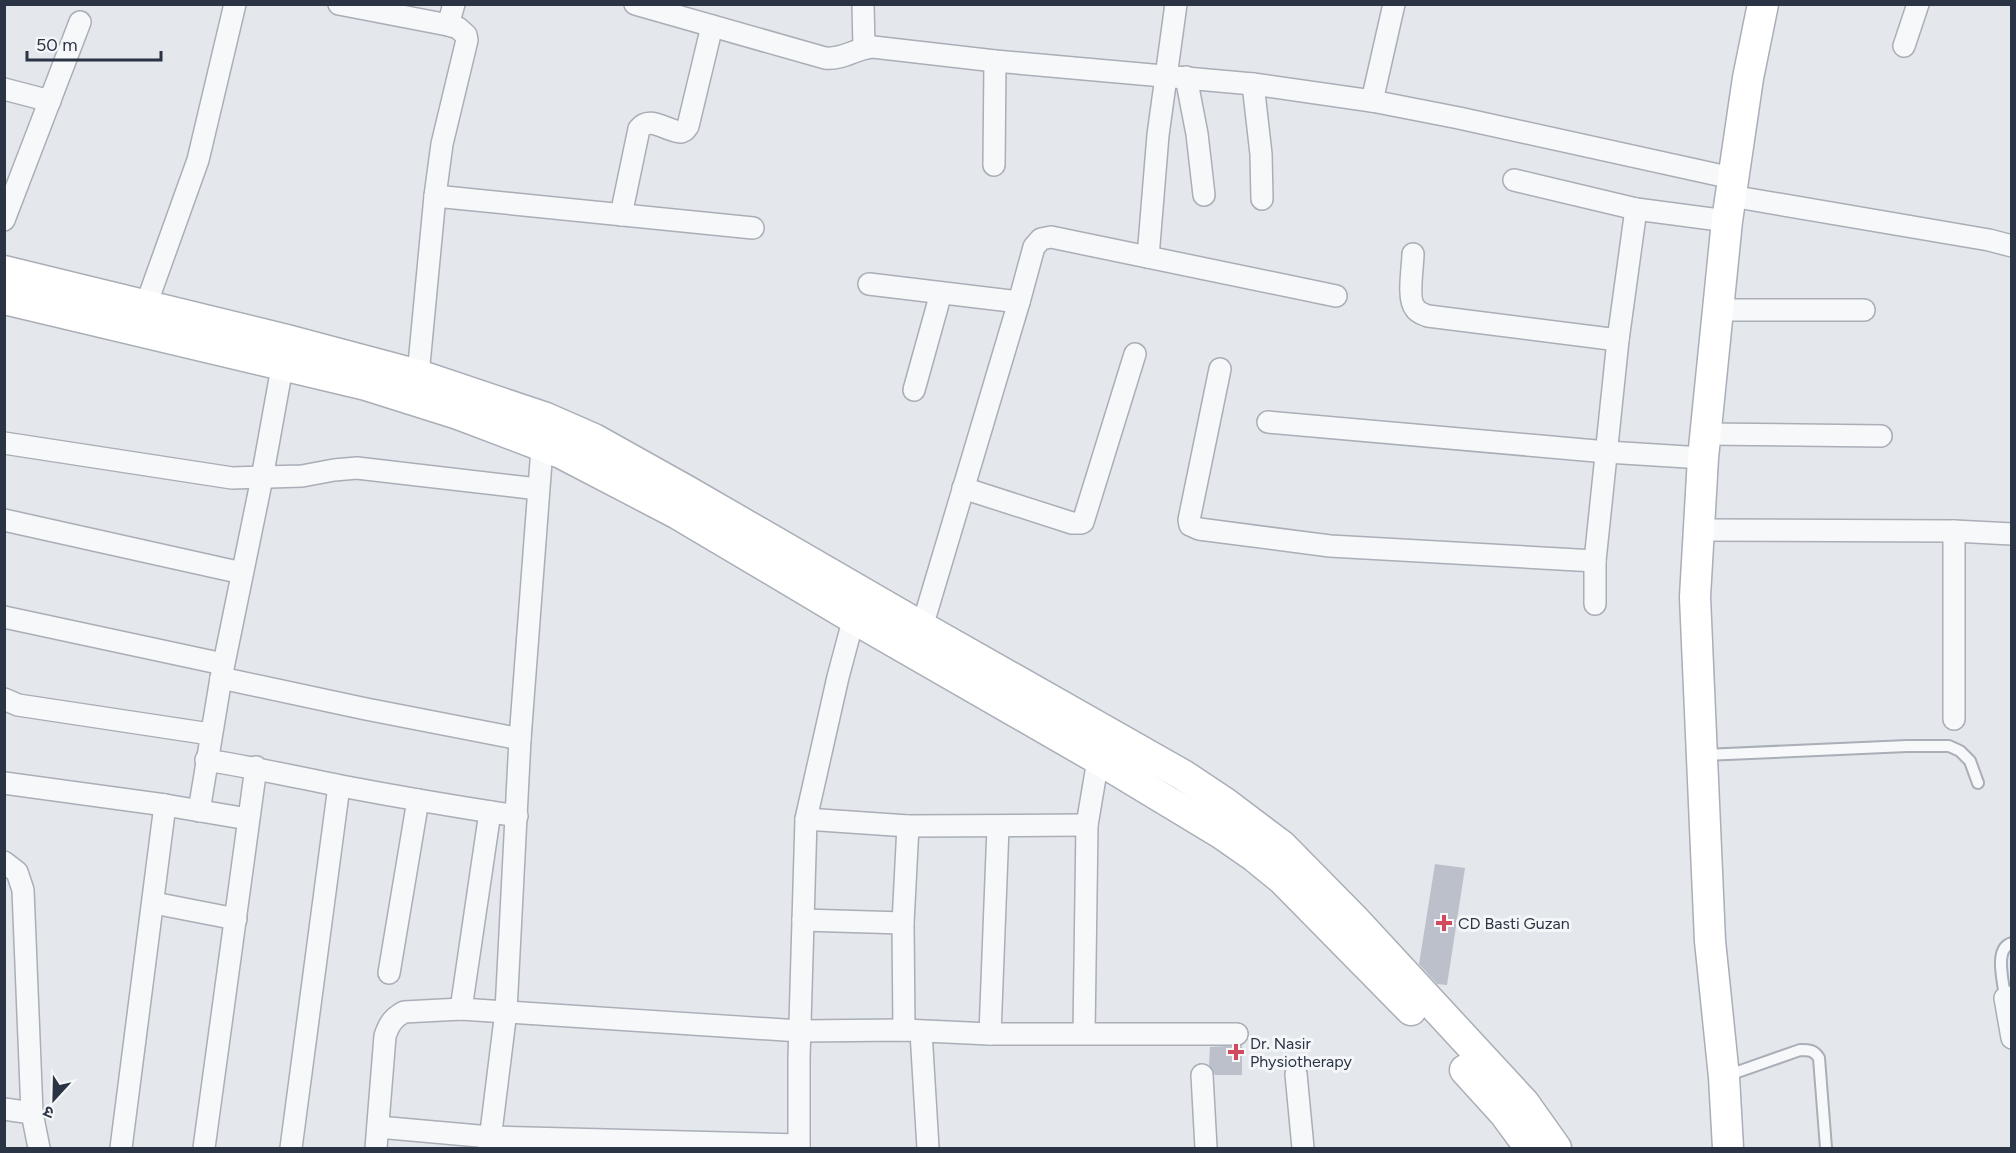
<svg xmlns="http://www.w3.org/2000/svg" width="2016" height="1153" viewBox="0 0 2016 1153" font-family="Figtree,'Noto Sans Devanagari',sans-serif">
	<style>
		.building { fill: #bbc0ca }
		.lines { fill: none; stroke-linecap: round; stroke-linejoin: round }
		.lane-casing { stroke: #a9aeb7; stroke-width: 14 }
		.street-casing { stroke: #a9aeb7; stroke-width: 24 }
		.secondary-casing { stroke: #a9aeb7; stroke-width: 33 }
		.lane { stroke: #f7f8fa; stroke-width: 10 }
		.street { stroke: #f7f8fa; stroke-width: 21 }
		.secondary { stroke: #fff; stroke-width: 30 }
		.poi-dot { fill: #d1495b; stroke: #f4f6f9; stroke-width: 2 }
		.labels { text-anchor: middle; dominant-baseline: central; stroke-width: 6; stroke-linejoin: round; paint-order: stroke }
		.poi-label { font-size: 16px; fill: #2b3445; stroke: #f4f6f9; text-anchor: start }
	</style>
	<rect width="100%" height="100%" fill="#e4e7ec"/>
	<g class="building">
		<polygon points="1435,864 1465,868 1447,985 1437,984 1419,964"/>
		<polygon points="1242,1045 1242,1075 1215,1075 1209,1065 1210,1047"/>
	</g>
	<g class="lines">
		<g class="lane-casing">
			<g id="lane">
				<polyline points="1704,755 1907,746 1949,746 1960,751 1970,761 1978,783"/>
				<path d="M2005,998C2004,983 1993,948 2012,943"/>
				<path d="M1726,1076L1800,1050C1809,1050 1814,1050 1819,1058L1826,1148"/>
			</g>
		</g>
		<g class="street-casing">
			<g id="street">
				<polyline points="339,4 448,25 458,28 466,35 467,40 442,144 435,196 418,375"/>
				<path d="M635,4L825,58C843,60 856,48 873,47L995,61L1253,84L1372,101L1459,118L1732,178"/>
				<polyline points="863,4 864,48"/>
				<polyline points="448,25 454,4"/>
				<polyline points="1904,46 1918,4"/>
				<polyline points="1186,77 1197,134 1204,195"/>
				<polyline points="1253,84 1261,154 1262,199"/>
				<polyline points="4,89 50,101"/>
				<polyline points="1372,101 1394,4"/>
				<polyline points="994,165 995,61"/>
				<polyline points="1514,180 1636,209 1727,221"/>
				<polyline points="435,196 753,228"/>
				<polyline points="1731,196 1989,240 2012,246"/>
				<path d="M621,215L639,129C650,115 666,131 681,132L685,130L688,126L712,26"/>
				<polyline points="4,220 80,22"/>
				<path d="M1413,254C1413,266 1407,299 1415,308C1418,313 1423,314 1428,316L1618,340"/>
				<polyline points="1148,257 1158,135 1176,4"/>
				<polyline points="869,284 1019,302"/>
				<polyline points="146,305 198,160 235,4"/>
				<polyline points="1719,310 1864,310"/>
				<polyline points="1220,369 1189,520 1190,525 1199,529 1330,546 1595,561"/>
				<polyline points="914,390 941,293"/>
				<polyline points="1268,422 1607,452 1703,458"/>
				<polyline points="1705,434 1881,436"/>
				<polyline points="4,443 232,478 302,476 334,470 357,468 538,489"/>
				<polyline points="963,488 1072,523 1081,523 1083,522 1135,354"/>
				<polyline points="4,520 242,573"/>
				<polyline points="1699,530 1954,531 2012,534"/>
				<polyline points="1595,604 1595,561 1618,340 1636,209"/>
				<polyline points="4,617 223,664"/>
				<polyline points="922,627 1019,302 1034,247 1041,239 1051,237 1336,296"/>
				<polyline points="221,678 366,709 520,739"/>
				<polyline points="4,699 18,705 210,734"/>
				<polyline points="1954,719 1954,531"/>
				<path d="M206,760C252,767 296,777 341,786C399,797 458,807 517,816"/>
				<polyline points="4,783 165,805 248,819"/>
				<polyline points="199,811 221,678 262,478 285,351"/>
				<polyline points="806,819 908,826 1087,825"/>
				<polyline points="4,862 17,872 23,890 32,1113 39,1148"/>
				<polyline points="154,903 236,919"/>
				<polyline points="803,920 903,923"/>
				<polyline points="389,973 418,800"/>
				<polyline points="2012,997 2005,998 2012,1038"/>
				<polyline points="461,1009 490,812"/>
				<polyline points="904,1030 903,923 908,826"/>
				<polyline points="921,1032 928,1148"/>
				<polyline points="1084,1033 1087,825 1100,748"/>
				<polyline points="990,1034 998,827"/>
				<polyline points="1296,1074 1303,1148"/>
				<polyline points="1202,1075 1206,1148"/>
				<polyline points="4,1109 32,1113"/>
				<polyline points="378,1127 490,1137 799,1145"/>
				<polyline points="121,1148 165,805"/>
				<polyline points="204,1148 256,767"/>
				<polyline points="291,1148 339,786"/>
				<path d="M376,1148L385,1036C389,1024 393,1018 404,1012L461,1009L800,1031L904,1030L990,1034H1237"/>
				<polyline points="489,1148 506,1011 520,739 543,435"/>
				<polyline points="799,1148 799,1058 806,819 838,677 857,606"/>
			</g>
		</g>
		<g class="secondary-casing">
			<g id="secondary">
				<polyline points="4,271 287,340 418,375 546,418 594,439 687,491 922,627 1183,775 1225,803 1282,846 1353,918 1524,1103 1556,1148"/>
				<polyline points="4,299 366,385 458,414 561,453 678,514 853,618 1098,759 1222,834 1255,857 1282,879 1411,1010"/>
				<polyline points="1465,1070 1505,1114 1530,1148"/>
				<polyline points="1728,1148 1724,1077 1710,941 1695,597 1703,458 1727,221 1748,78 1763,4"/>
			</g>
		</g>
		<use href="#lane" class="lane"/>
		<use href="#street" class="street"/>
		<use href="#secondary" class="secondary"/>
	</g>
	<g class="poi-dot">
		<path d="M1441 914h6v6h6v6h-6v6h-6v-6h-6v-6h6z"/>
		<path d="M1233 1043h6v6h6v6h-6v6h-6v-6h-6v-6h6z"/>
	</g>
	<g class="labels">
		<g class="poi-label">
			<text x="1458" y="923">CD Basti Guzan</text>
			<text x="1250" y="1043">Dr. Nasir<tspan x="1250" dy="18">Physiotherapy</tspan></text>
		</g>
	</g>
	<rect width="2016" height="1153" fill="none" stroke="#2b3445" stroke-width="12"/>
	<g transform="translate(54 1099) rotate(202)" stroke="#f4f6f9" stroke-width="4.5" paint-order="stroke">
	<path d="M0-4.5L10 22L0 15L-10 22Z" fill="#2b3445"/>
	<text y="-9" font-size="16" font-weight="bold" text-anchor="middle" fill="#2b3445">उ</text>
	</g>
	<path d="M27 51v9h134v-9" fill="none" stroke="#2b3445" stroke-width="3"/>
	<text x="36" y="51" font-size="18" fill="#2b3445" stroke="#f4f6f9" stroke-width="4.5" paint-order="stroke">50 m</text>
</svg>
